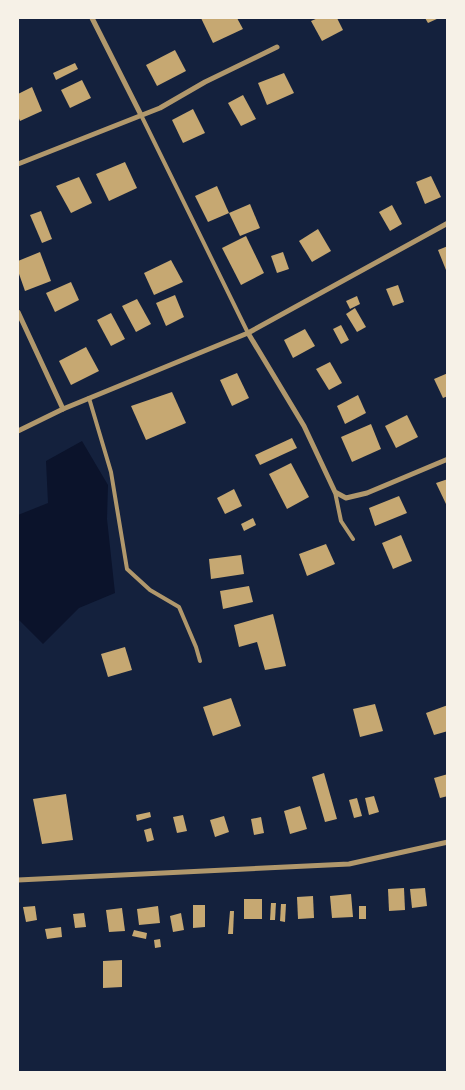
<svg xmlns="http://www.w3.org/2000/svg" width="465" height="1090" viewBox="0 0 465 1090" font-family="'Fira Sans',sans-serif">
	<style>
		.water { fill: #0b132b }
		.building { fill: #c6a872 }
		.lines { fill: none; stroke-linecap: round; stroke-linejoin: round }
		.service { stroke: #b1986c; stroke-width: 4 }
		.minor { stroke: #b1986c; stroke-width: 5 }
	</style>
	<rect width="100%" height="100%" fill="#14213d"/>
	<polygon class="water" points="82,441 108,485 107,519 115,593 79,608 43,644 18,619 18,515 48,503 46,461"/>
	<g class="building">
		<polygon points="201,18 237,18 243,29 213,43"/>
		<polygon points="318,18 337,18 343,30 322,41 311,21"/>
		<polygon points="425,18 439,18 428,23"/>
		<polygon points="175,50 186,71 157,86 146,65"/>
		<polygon points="75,63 78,69 56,80 53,73"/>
		<polygon points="284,73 294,93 267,105 258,83"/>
		<polygon points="82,80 91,98 70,108 61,90"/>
		<polygon points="32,87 42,111 20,121 18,116 18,94"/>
		<polygon points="243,95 256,119 241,126 228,103"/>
		<polygon points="193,109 205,133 183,143 172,120"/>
		<polygon points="125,162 137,188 109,201 96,174"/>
		<polygon points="431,176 441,197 425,204 416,182"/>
		<polygon points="79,177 92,203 71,213 56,186"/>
		<polygon points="217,186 229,213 208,222 195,196"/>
		<polygon points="250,204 260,228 240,236 229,213"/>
		<polygon points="392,205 402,224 390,231 379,212"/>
		<polygon points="41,211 52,239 42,243 30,215"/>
		<polygon points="318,229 331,251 312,262 299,241"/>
		<polygon points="246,236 264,273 241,285 222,248"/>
		<polygon points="448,246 448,269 446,270 438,250"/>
		<polygon points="40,252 51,281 25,291 18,271 18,261"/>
		<polygon points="283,252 289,269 277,273 271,256"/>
		<polygon points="171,260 183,282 154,295 144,273"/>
		<polygon points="71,282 79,300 55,312 46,293"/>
		<polygon points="398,285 404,302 393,306 386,289"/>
		<polygon points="175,295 184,317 166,326 156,303"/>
		<polygon points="357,296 360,304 350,309 346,301"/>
		<polygon points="137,299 151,324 136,332 122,306"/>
		<polygon points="355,308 366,327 357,332 346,314"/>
		<polygon points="111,313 125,339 111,346 97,320"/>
		<polygon points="341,325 349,340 341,344 333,329"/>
		<polygon points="305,329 315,346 293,358 284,340"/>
		<polygon points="86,347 99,371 71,385 59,361"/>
		<polygon points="330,362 342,383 329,390 316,369"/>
		<polygon points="237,373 249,398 232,406 220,380"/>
		<polygon points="448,373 448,396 443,398 434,379"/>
		<polygon points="172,392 186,423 146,440 131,406"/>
		<polygon points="358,395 366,413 345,424 337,406"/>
		<polygon points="407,415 418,437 396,448 385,426"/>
		<polygon points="371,424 381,449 352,462 341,437"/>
		<polygon points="292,438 297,448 260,465 255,455"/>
		<polygon points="291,463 309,497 287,509 269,474"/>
		<polygon points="448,479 448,503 446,504 436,483"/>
		<polygon points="234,489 242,506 225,514 217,498"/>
		<polygon points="399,496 407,513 375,526 369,508"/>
		<polygon points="253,518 256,525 244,531 241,524"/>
		<polygon points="401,535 412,561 393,569 382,543"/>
		<polygon points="326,544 335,564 307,576 299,554"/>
		<polygon points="241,555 244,574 211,579 209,559"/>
		<polygon points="249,586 253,602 223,609 220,591"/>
		<polygon points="273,614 286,666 265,670 257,642 239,647 234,625"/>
		<polygon points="125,647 132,670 108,677 101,654"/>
		<polygon points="231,698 241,726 213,736 203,707"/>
		<polygon points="375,704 383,731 360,737 353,709"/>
		<polygon points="448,705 448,731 434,735 426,713"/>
		<polygon points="324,773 337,819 325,822 312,777"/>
		<polygon points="448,774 448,796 440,798 434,778"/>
		<polygon points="66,794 73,840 42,844 33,799"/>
		<polygon points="374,796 379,812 369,815 365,798"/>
		<polygon points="357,798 362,816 354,818 349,800"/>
		<polygon points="300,806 307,829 290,834 284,811"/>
		<polygon points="150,812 151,817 137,821 136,815"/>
		<polygon points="183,815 187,831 177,833 173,817"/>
		<polygon points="224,816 229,832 215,837 210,820"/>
		<polygon points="261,817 264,833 254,835 251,819"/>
		<polygon points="151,828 154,840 147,842 144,830"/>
		<polygon points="404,888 405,910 389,911 388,889"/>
		<polygon points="425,888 427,906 412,908 410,889"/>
		<polygon points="351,894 353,917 332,918 330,896"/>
		<polygon points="313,896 314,918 298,919 297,897"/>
		<rect x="244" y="899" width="18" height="20"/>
		<polygon points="271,903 276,903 275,920 270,920"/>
		<polygon points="281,904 286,904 285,922 280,921"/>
		<polygon points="193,905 205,905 205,927 193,928"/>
		<polygon points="35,906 37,920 26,922 23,907"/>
		<polygon points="158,906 160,923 139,925 137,909"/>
		<rect x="359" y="906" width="7" height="13"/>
		<polygon points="122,908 125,931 109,932 106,910"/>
		<polygon points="230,911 234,911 233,934 228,934"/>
		<polygon points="84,913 86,927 75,928 73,914"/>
		<polygon points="181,913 184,930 173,932 170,916"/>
		<polygon points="61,927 62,937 47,939 45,929"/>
		<polygon points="134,930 147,933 146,939 132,936"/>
		<polygon points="160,939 161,947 155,948 154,940"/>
		<polygon points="122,960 122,987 103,988 103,961"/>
	</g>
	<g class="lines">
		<g class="service">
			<polyline points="141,115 248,333"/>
			<polyline points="89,398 111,472 127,569 150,590 179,607 196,647 200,661"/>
			<polyline points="335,492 341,521 353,539"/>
		</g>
		<g class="minor">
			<polyline points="92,18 141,115"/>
			<polyline points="18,164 160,108 205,82 277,47"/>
			<polyline points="18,312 63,409"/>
			<polyline points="248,333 304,426 335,492 346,498 367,493 448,459"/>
			<polyline points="18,431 63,409 248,333 448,223"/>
			<polyline points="18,880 349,864 448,842"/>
		</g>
	</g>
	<rect width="465" height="1090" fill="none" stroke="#f6f1e7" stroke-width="38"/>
</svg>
